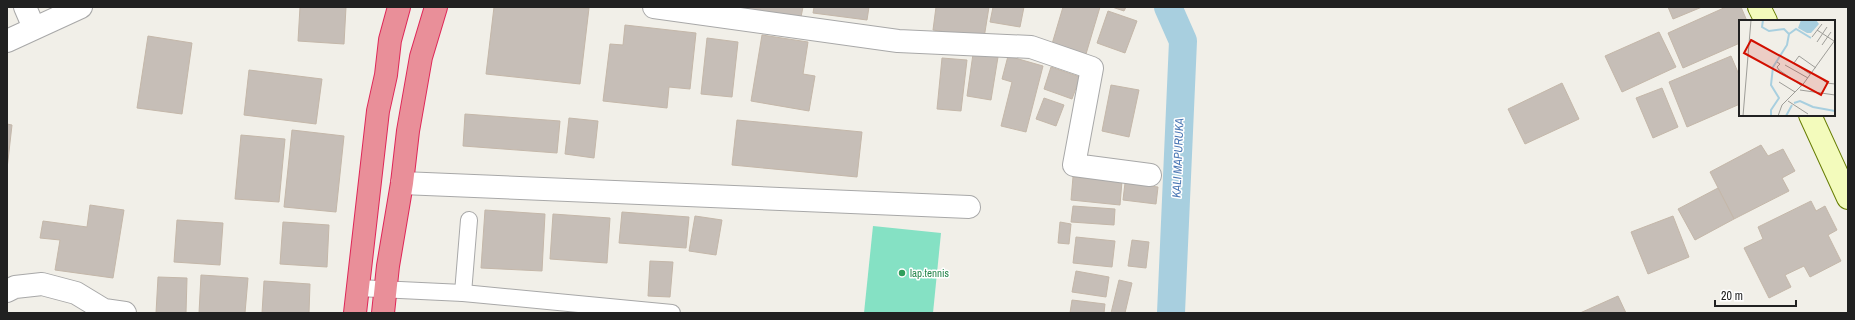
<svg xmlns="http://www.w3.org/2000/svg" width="1855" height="320" viewBox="0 0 1855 320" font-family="'Archivo Narrow',sans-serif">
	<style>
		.pitch { fill: #85e1c4 }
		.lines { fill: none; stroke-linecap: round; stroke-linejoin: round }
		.canal { stroke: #a8cfdf; stroke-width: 28 }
		.building { fill: #c6beb7; stroke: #c4b7a9 }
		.lane-casing { stroke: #a8a8a8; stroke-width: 18 }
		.street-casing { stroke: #a8a8a8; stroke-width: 24 }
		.secondary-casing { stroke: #677d03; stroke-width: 24 }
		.highway-casing { stroke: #df2657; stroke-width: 24 }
		.lane { stroke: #fff; stroke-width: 16 }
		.street { stroke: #fff; stroke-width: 22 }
		.secondary { stroke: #f3fbbc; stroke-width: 22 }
		.highway { stroke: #e98f99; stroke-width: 22 }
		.leisure-dot { fill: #2e9e5b; stroke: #fff; stroke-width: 1.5 }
		.labels { text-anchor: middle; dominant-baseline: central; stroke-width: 3; stroke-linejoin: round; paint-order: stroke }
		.leisure-label { font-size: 11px; fill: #27864d; stroke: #fff; text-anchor: start }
		.water-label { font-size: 12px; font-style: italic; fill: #4a77b4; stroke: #fff }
		.inset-river { fill: none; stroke: #a8cfdf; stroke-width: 2 }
		.inset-road { fill: none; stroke: #9e9d98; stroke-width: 1 }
		.view { fill: #d20f00; fill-opacity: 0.15; stroke: #d20f00; stroke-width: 2 }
		.inset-edge { fill: none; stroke: #212121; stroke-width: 2 }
	</style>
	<rect width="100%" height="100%" fill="#f1efe8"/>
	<polygon class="pitch" points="873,226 941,233 933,313 864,313"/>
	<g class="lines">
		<polyline class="canal" points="1168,7 1183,41 1171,313"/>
	</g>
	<g class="building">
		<polygon points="300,7 346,7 344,44 298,41"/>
		<polygon points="494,7 589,8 580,84 486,74"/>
		<polygon points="746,7 803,7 801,17 746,11"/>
		<polygon points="814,7 869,7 867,20 813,13"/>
		<polygon points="936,7 989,7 984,38 933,30"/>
		<polygon points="993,7 1024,7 1020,27 990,22"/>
		<polygon points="1063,7 1100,7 1086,54 1052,44"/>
		<polygon points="1112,7 1126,7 1124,11"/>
		<polygon points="1668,7 1702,7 1673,19"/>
		<polygon points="1726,7 1741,7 1747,21 1740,21 1740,43 1683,68 1668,33"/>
		<polygon points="1108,11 1137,21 1125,53 1097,43"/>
		<polygon points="625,25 696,33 690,89 669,87 667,108 603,101 610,44 623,45"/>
		<polygon points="1659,32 1676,67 1622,92 1605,56"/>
		<polygon points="762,35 808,42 803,74 815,76 809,111 751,101"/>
		<polygon points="148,36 192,43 182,114 137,108"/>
		<polygon points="707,38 738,42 732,97 701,94"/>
		<polygon points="973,54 998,57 991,100 967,96"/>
		<polygon points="1008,56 1043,66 1026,132 1001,126 1012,82 1002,79"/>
		<polygon points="1731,56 1740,77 1740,104 1687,127 1669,82"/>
		<polygon points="942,58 967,60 961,111 937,109"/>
		<polygon points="1051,67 1080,77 1072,99 1044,89"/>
		<polygon points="249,70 322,79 316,124 244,115"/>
		<polygon points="1562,83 1579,119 1525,144 1508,109"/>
		<polygon points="1111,85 1139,90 1129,137 1102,131"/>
		<polygon points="1662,88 1678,127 1653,138 1636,98"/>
		<polygon points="1044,98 1064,105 1056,126 1036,119"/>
		<polygon points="465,114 560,121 557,153 463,146"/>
		<polygon points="569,118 598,121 594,158 565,154"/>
		<polygon points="737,120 862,132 857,177 732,165"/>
		<polygon points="7,124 12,125 7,169"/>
		<polygon points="292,130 344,136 336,212 284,207"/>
		<polygon points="241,135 285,139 279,202 235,199"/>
		<polygon points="1761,145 1768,156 1783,149 1795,171 1782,178 1789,191 1734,219 1710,172"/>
		<polygon points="1073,177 1122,181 1120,205 1071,200"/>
		<polygon points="1125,183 1158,187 1156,204 1123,200"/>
		<polygon points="1718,188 1734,219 1695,240 1678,209"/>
		<polygon points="1811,201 1816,211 1825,206 1837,230 1828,235 1841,261 1810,277 1804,266 1785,275 1791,287 1769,298 1744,248 1763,239 1758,227"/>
		<polygon points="90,205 124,210 113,278 55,270 60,240 40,238 43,221 87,227"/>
		<polygon points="1073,206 1115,209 1114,225 1071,222"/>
		<polygon points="485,210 545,214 542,271 481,268"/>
		<polygon points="622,212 689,217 686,248 619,243"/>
		<polygon points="553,214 610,218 607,263 550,259"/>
		<polygon points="695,216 722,220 716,255 689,251"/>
		<polygon points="1673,216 1689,257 1648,274 1631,232"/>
		<polygon points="177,220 223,223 220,265 174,262"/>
		<polygon points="283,222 329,225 327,267 280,264"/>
		<polygon points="1060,222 1071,224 1069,244 1058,243"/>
		<polygon points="1076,237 1115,241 1112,267 1073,263"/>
		<polygon points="1132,240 1149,242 1146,268 1128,266"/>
		<polygon points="650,261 673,262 670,297 648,296"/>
		<polygon points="1076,271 1109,277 1106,297 1072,292"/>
		<polygon points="201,275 248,278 245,313 199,313"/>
		<polygon points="158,277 187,278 186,313 156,313"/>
		<polygon points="1119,280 1132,283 1125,313 1111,313"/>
		<polygon points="264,281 310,284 309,313 262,313"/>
		<polygon points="1618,296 1626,313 1580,313"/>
		<polygon points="1072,300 1105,304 1104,313 1070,313"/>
	</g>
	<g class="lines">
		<g class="lane-casing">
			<g id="lane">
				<polyline points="358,288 463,293 672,313"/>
				<polyline points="463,293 469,220"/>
			</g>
		</g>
		<g class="street-casing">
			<g id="street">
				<polyline points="25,7 34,28"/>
				<polyline points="654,7 898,41 1031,47 1092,68 1074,165 1150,175"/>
				<polyline points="7,41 81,7"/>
				<polyline points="402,183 969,207"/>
				<polyline points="7,291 15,287 42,284 76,293 104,310 125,313"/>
			</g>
		</g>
		<g class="secondary-casing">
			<g id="secondary">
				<polyline points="1759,7 1766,21"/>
				<polyline points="1810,115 1848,198"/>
			</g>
		</g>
		<g class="highway-casing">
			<g id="highway">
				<polyline points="355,313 378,111 386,75 390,40 399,7"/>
				<polyline points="383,313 388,266 402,183 408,131 421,57 436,7"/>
			</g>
		</g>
		<use href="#lane" class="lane"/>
		<use href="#street" class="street"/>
		<use href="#secondary" class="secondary"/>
		<use href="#highway" class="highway"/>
	</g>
	<circle class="leisure-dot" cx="902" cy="273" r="4"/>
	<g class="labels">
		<g class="leisure-label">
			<text x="910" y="273">lap.tennis</text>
		</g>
		<g class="water-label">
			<text transform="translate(1178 158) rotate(-88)">KALI MAPURUKA</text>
		</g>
	</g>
	<g transform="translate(1739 20)">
		<rect width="96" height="96" fill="#f1efe8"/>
		<path d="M62,0H77L80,4L72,13H68L59,8Z" fill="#a8cfdf"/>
		<path class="inset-river" d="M24,0L23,7L30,11L45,9L50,14L48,25L34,47L32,65L40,78L32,90V96M50,14L57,9L72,18M55,83L61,81L74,87L96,91M47,96L53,85"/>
		<path class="inset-road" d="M78,10L95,21M73,17L83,4M78,22L88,7M83,25L92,12M38,42L41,44L38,47L40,50L63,66M46,45L69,58M71,54L55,43L60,36L77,48M84,60L88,63L96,64M40,62L56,72M61,70L96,75M49,81L69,94M4,96L12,0M39,96L43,85L65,63L96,20"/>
		<path class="view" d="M12,20L89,62L82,75L5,33Z"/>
		<rect width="96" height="96" class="inset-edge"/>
	</g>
	<rect width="1855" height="320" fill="none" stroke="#212121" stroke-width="16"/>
	<path d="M1715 300v6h81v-6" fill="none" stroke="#212121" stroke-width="2"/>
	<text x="1721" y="300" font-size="12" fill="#212121" stroke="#ffffff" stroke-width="3" paint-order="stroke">20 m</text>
</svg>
